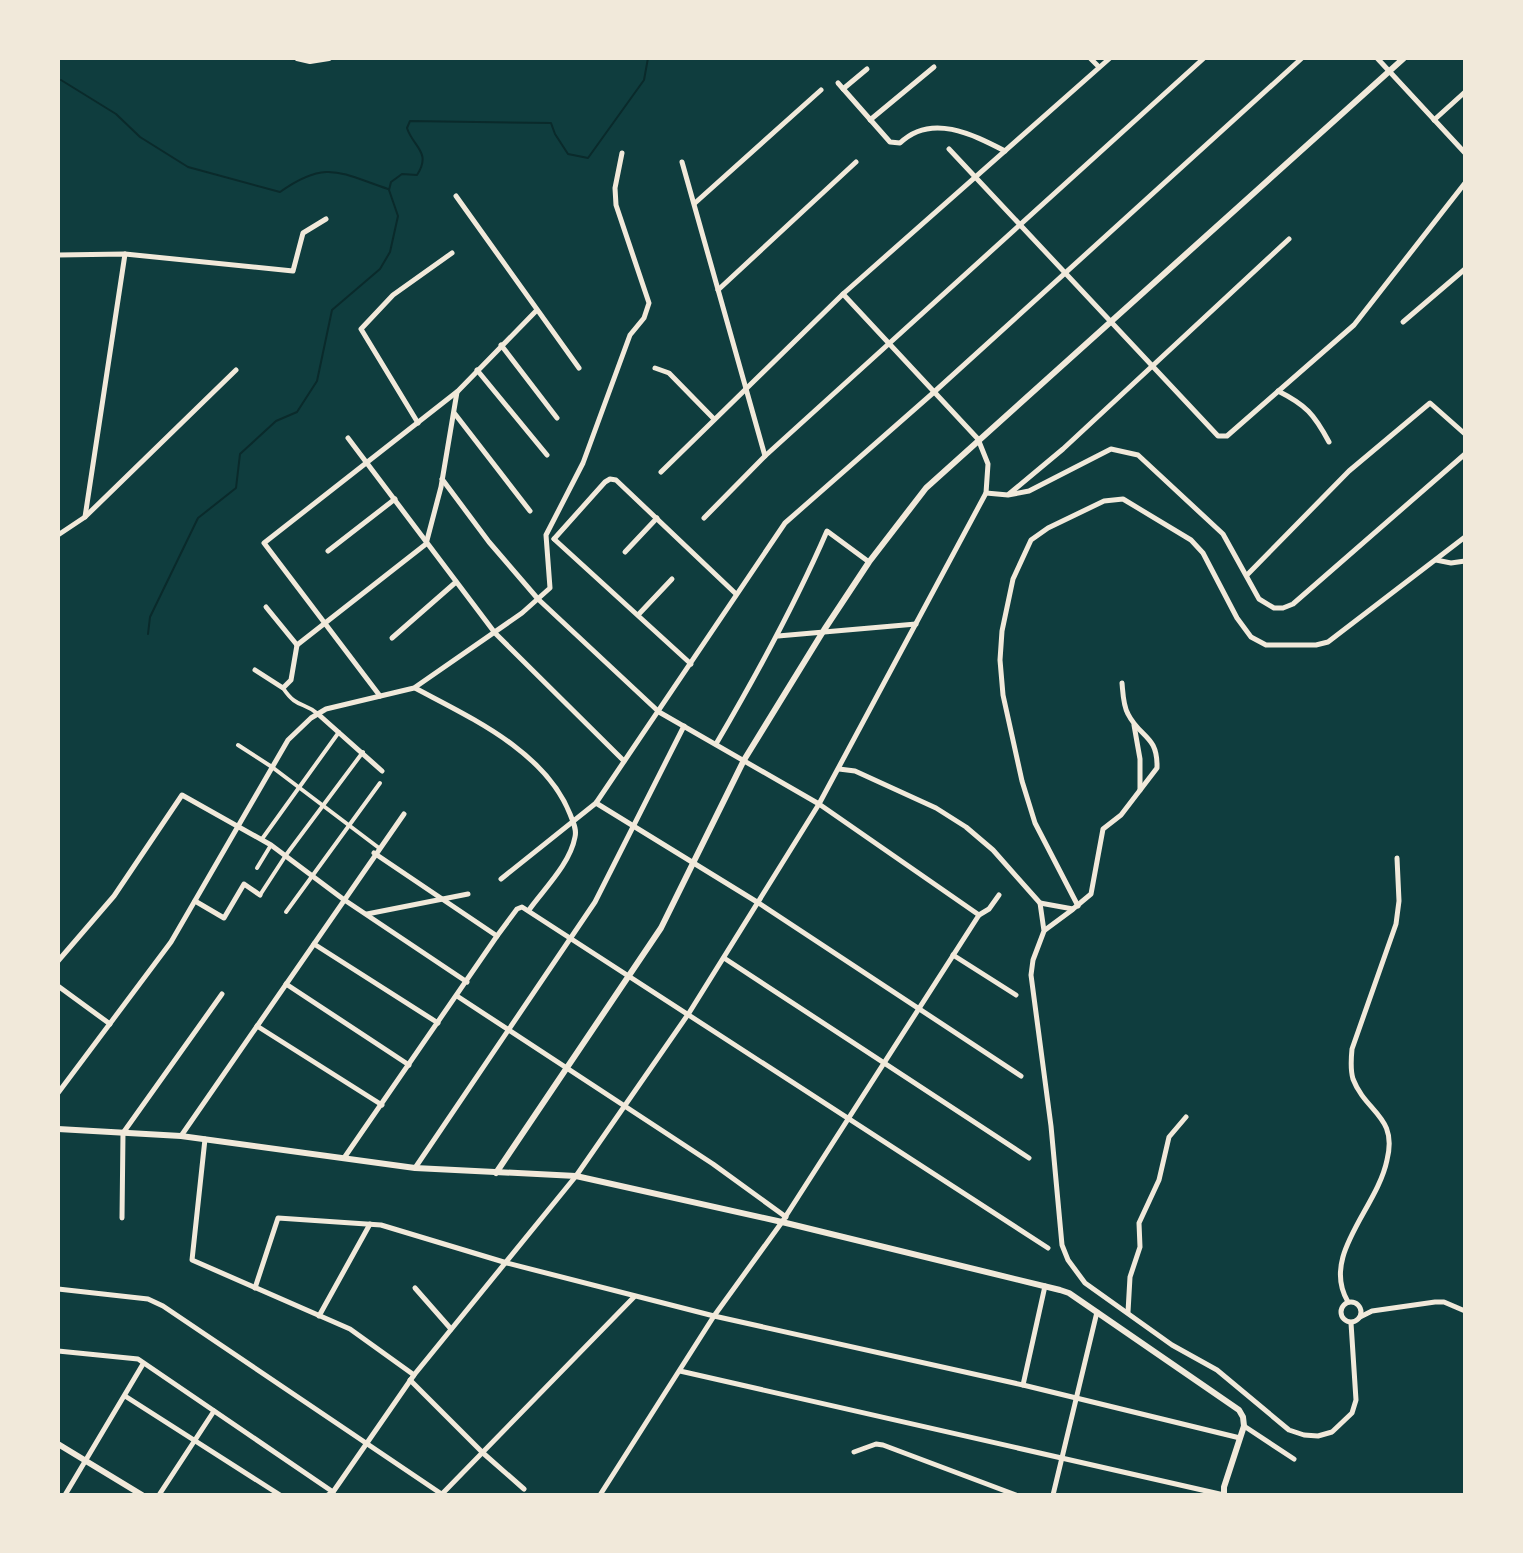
<svg xmlns="http://www.w3.org/2000/svg" width="1523" height="1553" viewBox="0 0 1523 1553" font-family="'Noto Sans',sans-serif">
	<style>
		.lines { fill: none; stroke-linecap: round; stroke-linejoin: round }
		.stream { stroke: #0a2a2b; stroke-width: 2 }
		.pedestrian { stroke: #f1e9da; stroke-width: 4 }
		.minor { stroke: #f1e9da; stroke-width: 5 }
		.tertiary { stroke: #f1e9da; stroke-width: 6 }
	</style>
	<rect width="100%" height="100%" fill="#0f3d3e"/>
	<g class="lines">
		<g class="stream">
			<path d="M61,80L116,114L140,137L188,167L280,192C326,159 340,173 388,189"/>
			<path d="M148,634L150,617L198,518L236,488L240,454L276,421L297,412L317,381L332,310L380,269L390,252L398,216L389,190L391,182L402,174L417,175C432,152 413,147 407,128L410,121L551,123L555,134L568,154L588,158L644,80L648,58"/>
		</g>
		<g class="pedestrian">
			<path d="M283,688C297,709 303,701 318,714"/>
			<polyline points="238,745 272,767 379,848"/>
			<polyline points="262,839 339,732"/>
			<polyline points="257,868 271,845"/>
			<polyline points="260,895 286,855 363,752"/>
			<polyline points="286,912 380,783"/>
		</g>
		<g class="minor">
			<polyline points="1090,58 1099,67"/>
			<polyline points="1377,58 1465,153"/>
			<path d="M838,83L890,142L900,143C931,113 972,134 1005,151"/>
			<polyline points="843,89 867,69"/>
			<polyline points="870,120 934,67"/>
			<polyline points="1434,120 1465,92"/>
			<polyline points="949,149 1218,436 1227,436 1354,325 1465,183"/>
			<polyline points="682,162 765,456"/>
			<polyline points="456,196 579,368"/>
			<polyline points="695,203 821,90"/>
			<polyline points="58,255 125,254 293,271 303,233 326,219"/>
			<polyline points="718,290 856,162"/>
			<polyline points="1403,322 1465,269"/>
			<polyline points="501,345 557,418"/>
			<polyline points="655,368 669,373 714,419"/>
			<polyline points="477,370 547,455"/>
			<path d="M1278,391C1306,405 1314,414 1329,442"/>
			<polyline points="455,414 530,511"/>
			<polyline points="418,423 361,329 393,295 452,253"/>
			<polyline points="348,438 495,633 624,761"/>
			<polyline points="661,472 843,294 1110,58"/>
			<polyline points="442,479 489,542 538,599 659,712 819,804 979,915"/>
			<polyline points="986,493 1008,495 1029,491 1111,449 1138,455 1223,534 1259,599 1274,608 1283,608 1293,604 1465,454"/>
			<polyline points="1009,494 1063,449 1289,239"/>
			<polyline points="85,517 125,254"/>
			<polyline points="704,518 765,456 1204,58"/>
			<polyline points="58,535 85,517 236,370"/>
			<polyline points="554,539 605,482 610,479 616,480 735,593"/>
			<polyline points="554,539 691,664"/>
			<polyline points="328,551 395,499"/>
			<polyline points="625,552 657,518"/>
			<polyline points="1436,560 1451,563 1465,561"/>
			<polyline points="1247,575 1349,471 1430,403 1465,434"/>
			<polyline points="266,607 297,645"/>
			<polyline points="638,615 672,579"/>
			<polyline points="778,636 916,624"/>
			<polyline points="392,638 456,582"/>
			<polyline points="297,645 426,544 441,487 457,392"/>
			<polyline points="255,670 283,688 291,680 297,645"/>
			<path d="M415,688C471,718 545,751 570,814C573,822 577,829 575,837C570,864 544,889 529,910"/>
			<polyline points="380,696 264,543 458,391 536,311"/>
			<polyline points="318,714 382,771"/>
			<polyline points="1134,725 1140,759 1140,790"/>
			<path d="M716,744C757,674 795,605 827,531L869,562"/>
			<polyline points="839,769 855,771 936,808 966,827 993,850 1040,903 1044,931 1033,960 1031,975 1051,1126 1062,1245 1068,1260 1085,1283 1172,1345 1217,1370 1289,1430 1304,1435 1318,1436 1332,1432 1352,1413 1356,1400 1351,1323"/>
			<polyline points="596,803 757,902 1021,1076"/>
			<polyline points="374,853 497,936"/>
			<polyline points="501,879 596,803 785,523 933,393 1302,58"/>
			<polyline points="195,901 224,918 244,884 260,895"/>
			<path d="M1040,903L1073,909L1091,894L1103,829L1121,815L1157,768C1158,735 1140,738 1128,714C1123,705 1123,693 1122,683"/>
			<polyline points="1078,906 1035,823 1022,781 1003,695 1000,660 1002,631 1013,579 1031,540 1048,528 1104,501 1123,499 1191,540 1203,553 1237,618 1251,637 1266,645 1316,645 1328,642 1465,537"/>
			<polyline points="367,914 468,894"/>
			<polyline points="1045,930 1072,910"/>
			<polyline points="314,944 438,1023"/>
			<polyline points="953,955 1016,995"/>
			<polyline points="724,958 1029,1158"/>
			<polyline points="58,961 114,896 182,795 271,845 343,899 467,982"/>
			<polyline points="286,984 409,1065"/>
			<polyline points="58,986 110,1024"/>
			<polyline points="457,996 713,1164 786,1217"/>
			<polyline points="257,1026 382,1105"/>
			<polyline points="58,1093 171,942 288,740 311,718 326,709 414,688 522,613 550,588 546,535 583,463 630,335 644,318 649,303 616,205 615,188 622,153"/>
			<polyline points="181,1136 404,814"/>
			<polyline points="205,1139 192,1260 350,1329 414,1375"/>
			<polyline points="344,1158 497,936 517,909 522,907 1048,1248"/>
			<polyline points="415,1168 595,902 684,726"/>
			<polyline points="122,1218 123,1133 222,994"/>
			<polyline points="255,1288 278,1218 381,1225 507,1263 714,1316 1023,1385 1240,1438"/>
			<polyline points="415,1288 451,1329"/>
			<polyline points="58,1289 148,1299 163,1306 443,1495"/>
			<circle cx="1351" cy="1312" r="10"/>
			<path d="M1348,1302C1320,1255 1377,1209 1387,1160C1398,1116 1366,1113 1353,1079C1350,1069 1351,1059 1352,1049L1396,924L1399,901L1397,858"/>
			<polyline points="1128,1312 1130,1277 1140,1247 1139,1223 1159,1180 1169,1137 1186,1117"/>
			<polyline points="319,1316 370,1224"/>
			<polyline points="1360,1317 1372,1311 1435,1302 1444,1302 1465,1311"/>
			<polyline points="58,1351 138,1359 333,1492"/>
			<polyline points="680,1371 1224,1495"/>
			<polyline points="410,1380 483,1453 524,1489"/>
			<polyline points="1023,1385 1045,1286"/>
			<polyline points="125,1396 280,1495"/>
			<polyline points="1244,1426 1294,1459"/>
			<polyline points="854,1452 876,1444 883,1445 1016,1495"/>
			<polyline points="442,1494 634,1297"/>
			<polyline points="65,1495 143,1364"/>
			<polyline points="159,1495 214,1411"/>
			<polyline points="328,1495 333,1492 414,1375 576,1176 689,1013 819,804 986,493 988,464 978,439 843,294"/>
			<polyline points="600,1495 714,1316 782,1222 979,915 989,909 999,895"/>
			<polyline points="1053,1495 1097,1312"/>
		</g>
		<g class="tertiary">
			<polyline points="297,58 310,61 329,58"/>
			<polyline points="58,1129 181,1136 415,1168 576,1176 782,1222 1060,1290 1069,1293 1239,1410 1243,1417 1244,1426 1224,1487 1224,1495"/>
			<polyline points="496,1173 661,928 744,760 824,630 869,562 926,488 1404,58"/>
			<polyline points="58,1444 142,1495"/>
		</g>
	</g>
	<rect width="1523" height="1553" fill="none" stroke="#f1e9da" stroke-width="120"/>
</svg>
